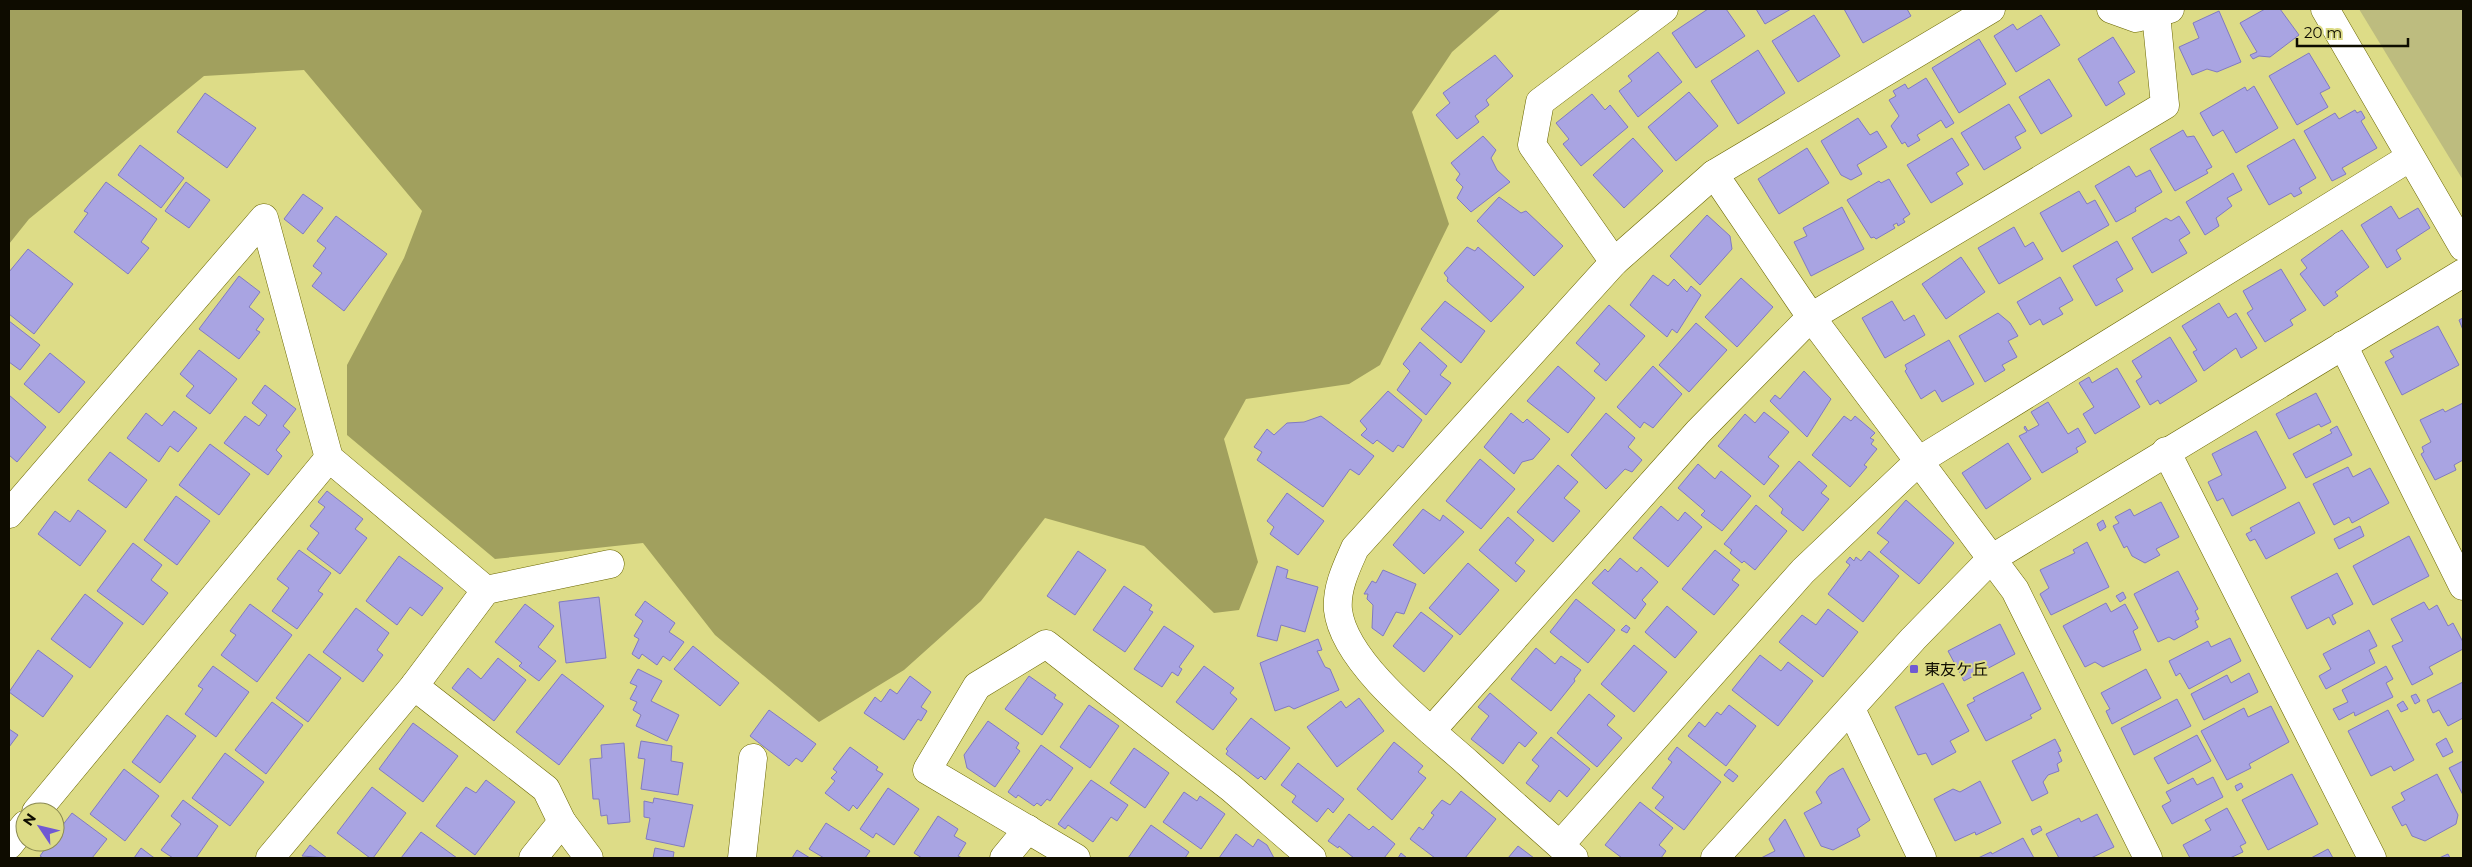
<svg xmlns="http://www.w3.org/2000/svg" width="2472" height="867" viewBox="0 0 2472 867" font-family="Montserrat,'Noto Sans JP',sans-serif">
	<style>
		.green { fill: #bdbc7f }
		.forest { fill: #a1a05e }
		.building { fill: #a9a4e2; stroke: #817ac1 }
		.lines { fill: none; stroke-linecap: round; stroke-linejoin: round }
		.minor-casing { stroke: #6a6601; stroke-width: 29 }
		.tertiary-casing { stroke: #6a6601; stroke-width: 29 }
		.minor { stroke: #fff; stroke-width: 28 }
		.tertiary { stroke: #fff; stroke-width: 28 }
		.poi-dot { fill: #7059d3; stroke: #dddc87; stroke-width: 2 }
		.labels { text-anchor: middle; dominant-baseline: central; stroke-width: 4; stroke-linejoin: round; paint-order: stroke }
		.poi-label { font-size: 16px; fill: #0e0c00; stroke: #dddc87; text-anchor: start }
	</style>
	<rect width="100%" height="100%" fill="#dddc87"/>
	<polygon class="green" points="2359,9 2463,9 2463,180"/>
	<polygon class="forest" points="9,9 1501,9 1452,52 1412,112 1449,224 1380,365 1349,384 1246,399 1224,439 1258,562 1239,610 1214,613 1144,546 1045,518 981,601 904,670 819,722 715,635 643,543 495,559 347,435 347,365 404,258 422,211 304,70 204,76 29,219 9,244"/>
	<g class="building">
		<polygon points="1708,9 1726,9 1745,36 1696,68 1672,33"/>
		<polygon points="1756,9 1791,9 1765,24"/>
		<polygon points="1844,9 1907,9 1911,16 1863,43"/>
		<polygon points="2265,9 2280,9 2299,35 2270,57 2259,56 2253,59 2250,55 2257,52 2240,23"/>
		<polygon points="2219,11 2241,62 2217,72 2207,69 2192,75 2179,47 2199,38 2193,23"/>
		<polygon points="1814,15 1840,56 1798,82 1772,41"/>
		<polygon points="2041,15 2060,45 2016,72 1994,36 2013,24 2017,30"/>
		<polygon points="2113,37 2135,72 2118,82 2125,94 2106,106 2078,59"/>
		<polygon points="1979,39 2006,84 1959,113 1932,68"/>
		<polygon points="1758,50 1785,93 1738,124 1711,81"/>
		<polygon points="1658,52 1682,82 1638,117 1619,91 1632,81 1628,76"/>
		<polygon points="2309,53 2330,88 2320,93 2328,107 2297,125 2269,76"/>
		<polygon points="1495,55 1513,76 1486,100 1489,105 1475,116 1479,122 1457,139 1436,115 1450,103 1443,93"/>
		<polygon points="1926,78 1954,123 1946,128 1941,120 1917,135 1920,140 1908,147 1905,142 1902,144 1891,126 1899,116 1889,100 1896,96 1893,91 1905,84 1908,89"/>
		<polygon points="2049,79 2072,116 2041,134 2019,97"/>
		<polygon points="2254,86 2278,128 2236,153 2223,130 2213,136 2200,113 2245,87 2247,91"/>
		<polygon points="1689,92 1718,126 1676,161 1648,127"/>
		<polygon points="205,93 256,128 227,168 177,132"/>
		<polygon points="1592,94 1605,110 1610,105 1628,127 1581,166 1563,144 1569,139 1556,123"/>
		<polygon points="2009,104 2026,131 2015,137 2021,148 1984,170 1961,133"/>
		<polygon points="2355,110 2357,113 2361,111 2365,118 2361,121 2377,148 2342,168 2346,174 2332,181 2304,131 2335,113 2339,119"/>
		<polygon points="1858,118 1870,135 1877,131 1887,147 1857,165 1862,174 1851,180 1841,175 1821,141"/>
		<polygon points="2183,130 2187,137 2194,136 2212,167 2206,170 2208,173 2175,191 2150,149"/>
		<polygon points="1483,136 1496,150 1491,158 1497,170 1510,182 1471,212 1457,198 1463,187 1456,180 1460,174 1451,163"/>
		<polygon points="1633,138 1663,171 1624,208 1593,175"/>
		<polygon points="1952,138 1969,165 1956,173 1963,184 1931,203 1907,165"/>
		<polygon points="2294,139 2316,178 2299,188 2302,193 2294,197 2291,193 2269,205 2247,166"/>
		<polygon points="140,145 184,178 161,208 118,175"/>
		<polygon points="1807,148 1829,183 1779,214 1758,179"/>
		<polygon points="2129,166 2136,177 2150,170 2162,192 2135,208 2136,211 2116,222 2095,186"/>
		<polygon points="2233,173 2242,190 2227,198 2232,206 2216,218 2219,226 2205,235 2186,202"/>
		<polygon points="1889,179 1910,214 1903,219 1905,222 1898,226 1897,223 1893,225 1895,228 1876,239 1874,237 1871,238 1847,200 1879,181 1881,183"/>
		<polygon points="106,182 157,219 141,242 149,248 128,274 74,232 88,213 84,211"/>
		<polygon points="186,182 210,200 189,228 165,211"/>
		<polygon points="2079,191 2087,204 2095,200 2109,225 2062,252 2040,213"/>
		<polygon points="303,194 323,208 303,234 284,219"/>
		<polygon points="1499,197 1521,213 1526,211 1563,246 1534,276 1477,221"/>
		<polygon points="2391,206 2399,219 2418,208 2430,228 2396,250 2401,259 2387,268 2361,225"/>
		<polygon points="1842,207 1864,249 1811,276 1794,242 1807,236 1803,228"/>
		<polygon points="1707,215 1730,236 1732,249 1700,285 1670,256"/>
		<polygon points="336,216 387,254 344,311 312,286 322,273 313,266 326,248 317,241"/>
		<polygon points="2179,216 2190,233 2179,240 2187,253 2152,273 2132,238 2166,218 2171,221"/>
		<polygon points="2014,227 2025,247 2033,242 2043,259 1999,284 1978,248"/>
		<polygon points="2342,230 2369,267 2335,292 2338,296 2324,306 2300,274 2307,268 2301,260"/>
		<polygon points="2117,241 2133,269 2116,279 2123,291 2096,306 2073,266"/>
		<polygon points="1467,247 1475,251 1478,247 1524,287 1491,322 1447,281 1448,278 1444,273"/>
		<polygon points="28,249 73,284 34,334 9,314 9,272"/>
		<polygon points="1961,257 1985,292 1946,319 1922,284"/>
		<polygon points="2281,269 2306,310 2290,320 2293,325 2265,342 2247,313 2253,309 2243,291"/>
		<polygon points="1653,275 1668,286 1674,279 1687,292 1691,286 1701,295 1677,333 1672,329 1667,337 1630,305"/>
		<polygon points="239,276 260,292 249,307 264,319 256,330 260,332 239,359 199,329"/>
		<polygon points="2060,277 2073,300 2059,308 2063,314 2043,325 2040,319 2030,325 2017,302"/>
		<polygon points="1741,278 1773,307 1737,347 1705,317"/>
		<polygon points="1445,301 1485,331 1461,363 1421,329"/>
		<polygon points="1892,301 1904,321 1914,315 1925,335 1885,358 1862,318"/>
		<polygon points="2219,303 2228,318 2236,313 2257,348 2241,358 2236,348 2204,371 2193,352 2197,350 2182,326"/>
		<polygon points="1609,305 1645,336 1606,381 1594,371 1600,364 1576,343"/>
		<polygon points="1998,313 2010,323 2018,336 2008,341 2017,357 2002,365 2005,370 1985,382 1959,336"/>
		<polygon points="2463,318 2463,330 2459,320"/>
		<polygon points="9,321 40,345 20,370 9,362"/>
		<polygon points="1696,323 1727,350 1689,392 1659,365"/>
		<polygon points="2438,326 2459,365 2402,395 2385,362 2394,357 2390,351"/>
		<polygon points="2170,337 2197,381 2160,404 2158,400 2150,405 2136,381 2142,377 2132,361"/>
		<polygon points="1949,340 1974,384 1942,402 1935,390 1921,399 1905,371 1907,369 1905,365"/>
		<polygon points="1420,342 1447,366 1440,375 1451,383 1426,415 1397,390 1410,371 1403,364"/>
		<polygon points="199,350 237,379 210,414 186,396 194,386 180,374"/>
		<polygon points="50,353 85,382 59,413 24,384"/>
		<polygon points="1558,366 1595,398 1568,433 1527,401"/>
		<polygon points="1653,366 1682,394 1653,428 1644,422 1640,428 1617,407"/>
		<polygon points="2117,368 2140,407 2095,434 2083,414 2094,407 2079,383 2089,377 2092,383"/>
		<polygon points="1804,371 1831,399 1807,437 1770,401 1775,395 1780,399"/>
		<polygon points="265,385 296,409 283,426 290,432 276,450 282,456 268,475 224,443 245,416 259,426 267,415 252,403"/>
		<polygon points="1388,391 1422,420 1403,448 1398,445 1393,452 1377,440 1373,444 1361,435 1367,429 1360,421"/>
		<polygon points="2316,393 2331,422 2321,427 2319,424 2289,439 2276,414"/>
		<polygon points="9,395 46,427 17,462 9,455"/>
		<polygon points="2048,402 2068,434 2078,428 2086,442 2076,448 2078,452 2042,473 2019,436 2027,432 2024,428 2025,426 2028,431 2039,425 2031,412"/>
		<polygon points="2463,403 2463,460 2454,465 2456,470 2435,480 2421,454 2424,452 2422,447 2431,442 2420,420 2443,409 2445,412"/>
		<polygon points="174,411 197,428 178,452 170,446 159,462 127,438 146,413 162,426"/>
		<polygon points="1764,412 1789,432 1768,457 1779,466 1764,485 1718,446 1745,414 1755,423"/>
		<polygon points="1511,413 1523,423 1527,419 1550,439 1533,459 1522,462 1514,474 1484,447"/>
		<polygon points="1606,413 1635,438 1628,447 1642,460 1632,472 1625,469 1606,489 1571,455"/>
		<polygon points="1321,416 1374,456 1359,475 1350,469 1323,507 1257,460 1262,452 1254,447 1267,429 1274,435 1287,423 1304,422"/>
		<polygon points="1844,416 1851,421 1855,416 1875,433 1870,438 1874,440 1871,444 1877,449 1864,465 1867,467 1850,487 1812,455"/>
		<polygon points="2337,426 2352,455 2306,478 2293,454 2332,433 2330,430"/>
		<polygon points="2256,431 2286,488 2232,516 2223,498 2217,501 2208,482 2222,475 2212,454"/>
		<polygon points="2008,443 2031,479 1986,509 1962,473"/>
		<polygon points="210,444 250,474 219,515 179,485"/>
		<polygon points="110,452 147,480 126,508 88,480"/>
		<polygon points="1480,459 1515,489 1481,529 1446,501"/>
		<polygon points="1799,461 1827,486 1821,493 1829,499 1803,531 1781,513 1783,509 1769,496"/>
		<polygon points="1698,464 1715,479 1721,471 1751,496 1722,531 1701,515 1705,511 1678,488"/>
		<polygon points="1558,465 1578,482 1564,498 1580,511 1553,542 1517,512"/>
		<polygon points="2348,467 2353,477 2370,468 2389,503 2352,523 2349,517 2334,525 2313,484"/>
		<polygon points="327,491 363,519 355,529 367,538 340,574 307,549 319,533 310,526 325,507 318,502"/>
		<polygon points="1287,493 1324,521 1298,555 1270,534 1274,527 1267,521"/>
		<polygon points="176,496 210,521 177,565 144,540"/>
		<polygon points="1906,500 1954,543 1919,584 1880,552 1889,542 1877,533"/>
		<polygon points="2161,502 2179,537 2156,549 2160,555 2145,563 2132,556 2127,546 2124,548 2113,526 2119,523 2115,517 2130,509 2134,516"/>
		<polygon points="2299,502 2315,533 2266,559 2255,539 2250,541 2246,534 2252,531 2250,528"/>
		<polygon points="1756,505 1787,531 1755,570 1744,561 1742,563 1730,553 1732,550 1724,544"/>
		<polygon points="1661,506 1678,521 1685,512 1702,527 1668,567 1633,538"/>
		<polygon points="1423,509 1440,521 1443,515 1464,532 1424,574 1393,545"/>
		<polygon points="78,510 106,531 80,566 38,534 55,511 70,522"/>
		<polygon points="1508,517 1534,540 1515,563 1525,571 1516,582 1479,550"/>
		<polygon points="2103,520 2106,527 2100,531 2097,524"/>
		<polygon points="2360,526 2364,536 2339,549 2334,539"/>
		<polygon points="2409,536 2429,576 2373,605 2353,566"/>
		<polygon points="2087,542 2109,587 2051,615 2040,594 2049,588 2040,570 2075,553 2073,550"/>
		<polygon points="133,543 162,565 151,580 168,593 143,625 97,591"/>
		<polygon points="299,550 331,573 318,591 323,594 297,629 272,611 289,588 277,579"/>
		<polygon points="1715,550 1740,570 1732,580 1739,585 1714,615 1682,589"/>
		<polygon points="1078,551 1106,570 1075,615 1047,596"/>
		<polygon points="1869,551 1899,576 1863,622 1828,594 1850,565 1846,562 1850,557 1854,561 1856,557 1861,561"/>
		<polygon points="399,556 443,588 422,616 410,607 397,625 366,601"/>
		<polygon points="1620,558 1637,572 1641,567 1658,582 1642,600 1646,604 1635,619 1592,583 1605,569 1608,572"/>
		<polygon points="1468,563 1499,590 1460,635 1429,608"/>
		<polygon points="1277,566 1288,570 1286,578 1318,587 1305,632 1281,625 1277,641 1257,636"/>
		<polygon points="1383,570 1416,584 1404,614 1396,612 1383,636 1372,628 1373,605 1367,599 1368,594 1364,594 1372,581 1376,583"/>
		<polygon points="2178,571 2198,609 2195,611 2199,619 2195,621 2198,627 2174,640 2169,637 2158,642 2134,594"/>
		<polygon points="2337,573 2353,604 2332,615 2336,623 2333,625 2329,617 2307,629 2291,597"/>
		<polygon points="1124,586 1152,605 1149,610 1153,612 1125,652 1093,630"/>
		<polygon points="2123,592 2126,598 2120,602 2116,596"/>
		<polygon points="85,594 123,623 90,668 51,639"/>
		<polygon points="599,597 606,658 566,663 559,602"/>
		<polygon points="1576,599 1615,630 1588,663 1550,632"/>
		<polygon points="645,601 675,623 669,632 684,642 670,661 663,656 657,665 642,654 639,659 632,654 639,639 634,636 643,621 635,615"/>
		<polygon points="2424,602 2429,610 2437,605 2448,626 2453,623 2463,642 2463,649 2429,667 2433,674 2412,685 2392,646 2403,641 2391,619"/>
		<polygon points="2106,603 2111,612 2125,604 2138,628 2133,631 2141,650 2103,667 2095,662 2085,667 2063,626"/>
		<polygon points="250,604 292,635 257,682 221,655 236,635 230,631"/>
		<polygon points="525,604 554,626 538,647 556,661 539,681 519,666 522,663 495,642"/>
		<polygon points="1667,606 1697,632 1675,658 1645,632"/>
		<polygon points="356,608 389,633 377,650 383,655 363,682 323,652"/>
		<polygon points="1828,609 1858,632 1823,677 1779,642 1802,615 1816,625"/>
		<polygon points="1421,612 1453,636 1424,672 1393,646"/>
		<polygon points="2000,624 2015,654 1964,681 1948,651"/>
		<polygon points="1626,625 1630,628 1627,633 1621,630"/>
		<polygon points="1164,626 1194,646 1179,667 1182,669 1178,676 1172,672 1162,687 1134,669"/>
		<polygon points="2369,630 2377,646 2369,650 2375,663 2326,689 2319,676 2331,669 2323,654"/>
		<polygon points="2230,638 2241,661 2189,689 2180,673 2176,676 2169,661 2208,641 2211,647"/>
		<polygon points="1318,639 1322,650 1317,651 1325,667 1330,669 1339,690 1294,709 1289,706 1275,711 1260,663"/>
		<polygon points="1634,645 1667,672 1634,712 1601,684"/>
		<polygon points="693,646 739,683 720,706 674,669"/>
		<polygon points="1536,648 1555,664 1561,656 1581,670 1574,679 1575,681 1551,711 1511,679"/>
		<polygon points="38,650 73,676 43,717 9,692"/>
		<polygon points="309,654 341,678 308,722 276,698"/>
		<polygon points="1760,655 1781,671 1788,662 1813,681 1778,726 1732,690"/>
		<polygon points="498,658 526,680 494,721 452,688 468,668 481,679"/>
		<polygon points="213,666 249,692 216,737 185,714 203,689 198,686"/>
		<polygon points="1204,666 1234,688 1230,693 1237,699 1213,730 1176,702"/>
		<polygon points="2386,666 2393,679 2386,683 2393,697 2355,716 2354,712 2339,720 2333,709 2348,702 2342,690"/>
		<polygon points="638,669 662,681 651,701 679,715 667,741 636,726 641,715 633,710 637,702 630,699 637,686 630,683"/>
		<polygon points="2146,669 2161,698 2112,724 2106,711 2110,709 2101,693"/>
		<polygon points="2023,672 2041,709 2030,715 2032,718 1986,741 1967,705 1975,701 1973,698"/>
		<polygon points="2249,673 2258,692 2204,720 2191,694 2227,675 2231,683"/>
		<polygon points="562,674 604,706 559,765 516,732"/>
		<polygon points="910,676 931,692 921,707 927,711 921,721 918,719 904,740 864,713 875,697 881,702 890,689 897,694"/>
		<polygon points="1029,676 1056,695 1054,698 1063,704 1042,735 1005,709"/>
		<polygon points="2463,682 2463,718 2448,726 2439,710 2433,713 2427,700"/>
		<polygon points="1943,683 1969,731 1950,741 1956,752 1932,765 1926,753 1918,755 1895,707"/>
		<polygon points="1490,693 1537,733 1525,747 1519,742 1503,764 1471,739 1489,716 1478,707"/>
		<polygon points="1589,694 1615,716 1607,725 1622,738 1597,767 1557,733"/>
		<polygon points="2416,694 2420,701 2415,704 2411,696"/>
		<polygon points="1359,698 1384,731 1337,767 1307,727 1341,701 1346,708"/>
		<polygon points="2177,699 2191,726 2134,755 2121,728"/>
		<polygon points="2403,701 2408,709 2401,712 2397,705"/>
		<polygon points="272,702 303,725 266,774 235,750"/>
		<polygon points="1089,705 1119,726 1090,768 1060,747"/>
		<polygon points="1729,705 1756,726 1726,766 1688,736 1699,722 1705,727 1717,712 1721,715"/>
		<polygon points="2271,706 2289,742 2249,764 2251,768 2227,780 2201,731 2244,708 2248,717"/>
		<polygon points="769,710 816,744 802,762 796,758 789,766 750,736"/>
		<polygon points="2388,710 2414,760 2394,771 2391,766 2371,776 2348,731"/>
		<polygon points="167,715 196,736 160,783 132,762"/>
		<polygon points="1251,718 1290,748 1265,780 1261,776 1258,779 1226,754 1228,751 1226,749"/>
		<polygon points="988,721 1019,743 1016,748 1020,751 995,787 967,768 964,755"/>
		<polygon points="413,723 458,756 423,802 379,769"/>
		<polygon points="9,729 18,735 9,747"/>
		<polygon points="2197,735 2211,761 2168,784 2154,758"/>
		<polygon points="1551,737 1590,769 1567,797 1559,790 1550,802 1526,783 1539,766 1532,760"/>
		<polygon points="2446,738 2453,752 2443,757 2436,744"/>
		<polygon points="2055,739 2061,751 2058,752 2062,761 2057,764 2059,771 2048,775 2043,782 2048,793 2032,801 2012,761"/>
		<polygon points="641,741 672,746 671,761 683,763 678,795 641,789 645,759 638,758"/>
		<polygon points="1394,742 1423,766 1418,772 1426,778 1392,820 1357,789"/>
		<polygon points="624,743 630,822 608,824 607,815 601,816 599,799 593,799 590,759 602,758 601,745"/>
		<polygon points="1041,745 1073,768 1050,801 1047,799 1041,806 1037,803 1034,806 1018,795 1016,798 1008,792"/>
		<polygon points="850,747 878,767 876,770 883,774 857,809 853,805 849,811 825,793 835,781 831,778 837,772 833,769"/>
		<polygon points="1677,747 1721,782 1684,830 1655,808 1664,797 1652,788 1672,762 1668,759"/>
		<polygon points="1134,748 1169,773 1145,808 1110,783"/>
		<polygon points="225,753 264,782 230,826 192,798"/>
		<polygon points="2463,761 2463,795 2449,768"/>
		<polygon points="1298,763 1344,799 1333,813 1328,808 1317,822 1292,802 1296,796 1281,785"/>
		<polygon points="1843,768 1870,820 1857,829 1860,836 1833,850 1821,846 1804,813 1822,803 1816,792 1829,776"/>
		<polygon points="124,769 159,796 125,841 90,814"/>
		<polygon points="1729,769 1738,776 1733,782 1724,775"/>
		<polygon points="2292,774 2318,824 2268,850 2242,800"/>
		<polygon points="2437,774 2458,815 2456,824 2425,841 2412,836 2406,824 2402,826 2392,807 2405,800 2401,793"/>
		<polygon points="2213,777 2223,797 2172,824 2162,806 2171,801 2166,792 2193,778 2197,785"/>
		<polygon points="486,780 515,802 475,855 436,826 466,787 476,793"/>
		<polygon points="1091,780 1128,805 1117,821 1111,817 1093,842 1068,825 1065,829 1058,824"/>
		<polygon points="1980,781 2001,823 1976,835 1975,832 1955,841 1934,799 1953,789 1960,792"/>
		<polygon points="2241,783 2243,787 2237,791 2235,786"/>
		<polygon points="372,787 406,813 373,858 370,858 337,833"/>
		<polygon points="888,788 919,809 894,845 876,833 873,838 860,829"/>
		<polygon points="1461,791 1496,819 1465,858 1435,858 1410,839 1419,827 1423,830 1434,815 1431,813 1442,800 1450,805"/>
		<polygon points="1184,792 1197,801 1200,796 1225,814 1201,849 1163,822"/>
		<polygon points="654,798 693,805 684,847 646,839 650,818 644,817 644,801 653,803"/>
		<polygon points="183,800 218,826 196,858 173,858 161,850 181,824 171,816"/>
		<polygon points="1640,802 1673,828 1659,845 1666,851 1661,858 1622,858 1605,845"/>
		<polygon points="2227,808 2246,843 2240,846 2243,852 2230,858 2190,858 2183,845 2211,830 2205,820"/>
		<polygon points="72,813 107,839 92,858 43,858 40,856 50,842 55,842 55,835"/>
		<polygon points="1349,814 1369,830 1373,826 1395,844 1384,858 1354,858 1339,846 1338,848 1328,841"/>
		<polygon points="2097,814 2114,847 2091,858 2059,858 2046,834 2079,818 2081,822"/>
		<polygon points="938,816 958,829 954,836 966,843 958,856 962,858 922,858 914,853"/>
		<polygon points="1785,819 1805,858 1761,858 1775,851 1769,839"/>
		<polygon points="826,823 870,851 865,858 824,858 809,849"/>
		<polygon points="1151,825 1189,852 1185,858 1128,858"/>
		<polygon points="2040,826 2042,830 2033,835 2031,830"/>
		<polygon points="421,832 457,858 401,858"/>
		<polygon points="1236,834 1253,847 1258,839 1267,845 1274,858 1219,858"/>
		<polygon points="2023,838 2034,858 1978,858 1991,852 1992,854"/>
		<polygon points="310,845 327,858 302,856"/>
		<polygon points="1518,846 1534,858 1508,858"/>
		<polygon points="141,848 153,857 155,858 134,858"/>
		<polygon points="655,848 674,852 673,858 653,858"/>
		<polygon points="2328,849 2333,858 2311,858"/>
		<polygon points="797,850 810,858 792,858"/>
		<polygon points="1401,853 1407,858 1398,858"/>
		<polygon points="2448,854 2450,858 2439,858"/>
	</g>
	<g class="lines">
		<g class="minor-casing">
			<g id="minor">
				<polyline points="2111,9 2136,18 2170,9"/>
				<polyline points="2325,9 2463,247"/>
				<polyline points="1714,174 1811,317 2015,590 2148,858"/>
				<polyline points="1614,262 1532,145 1540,102 1664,9"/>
				<polyline points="2343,345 2463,586"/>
				<polyline points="2166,451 2372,858"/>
				<polyline points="9,514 264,218 329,458 486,590 414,686 270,858"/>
				<polyline points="486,590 610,564"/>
				<polyline points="414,686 546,789 562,822 589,858"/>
				<polyline points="1851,709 1922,858"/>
				<polyline points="1431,731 1698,432 1811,317 2165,105 2156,14"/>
				<polyline points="36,812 329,458"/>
				<polyline points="9,845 25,825"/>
				<polyline points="1560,845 1803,571 1920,460 2409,158"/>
				<polyline points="533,858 562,822"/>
				<polyline points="742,858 753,758"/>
				<polyline points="1004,858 1028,829"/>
				<polyline points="1076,858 927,770 977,686 1046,644 1231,788 1312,858"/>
				<path d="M1574,858C1539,827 1504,796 1469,764C1430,729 1344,664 1338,610C1336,588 1347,566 1355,548L1614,262L1714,174L1991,9"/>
			</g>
		</g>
		<g class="tertiary-casing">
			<polyline id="tertiary" points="1715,858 1913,639 1991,559 2463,273"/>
		</g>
		<use href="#minor" class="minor"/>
		<use href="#tertiary" class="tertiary"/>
	</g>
	<rect class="poi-dot" x="1909" y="664" width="10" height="10" rx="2.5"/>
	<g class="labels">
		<g class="poi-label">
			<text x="1924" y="669">東友ケ丘</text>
		</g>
	</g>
	<rect width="2472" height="867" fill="none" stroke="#0e0c00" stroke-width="20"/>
	<g transform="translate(40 827) rotate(305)"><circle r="24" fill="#dddc87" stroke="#8a8951"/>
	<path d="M0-4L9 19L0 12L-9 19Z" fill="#7059d3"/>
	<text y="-8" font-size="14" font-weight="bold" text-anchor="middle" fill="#0e0c00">N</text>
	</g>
	<path d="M2297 38v8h111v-8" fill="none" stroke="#0e0c00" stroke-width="2.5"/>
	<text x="2304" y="38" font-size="15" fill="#0e0c00" stroke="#dddc87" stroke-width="4" paint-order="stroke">20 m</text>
</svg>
